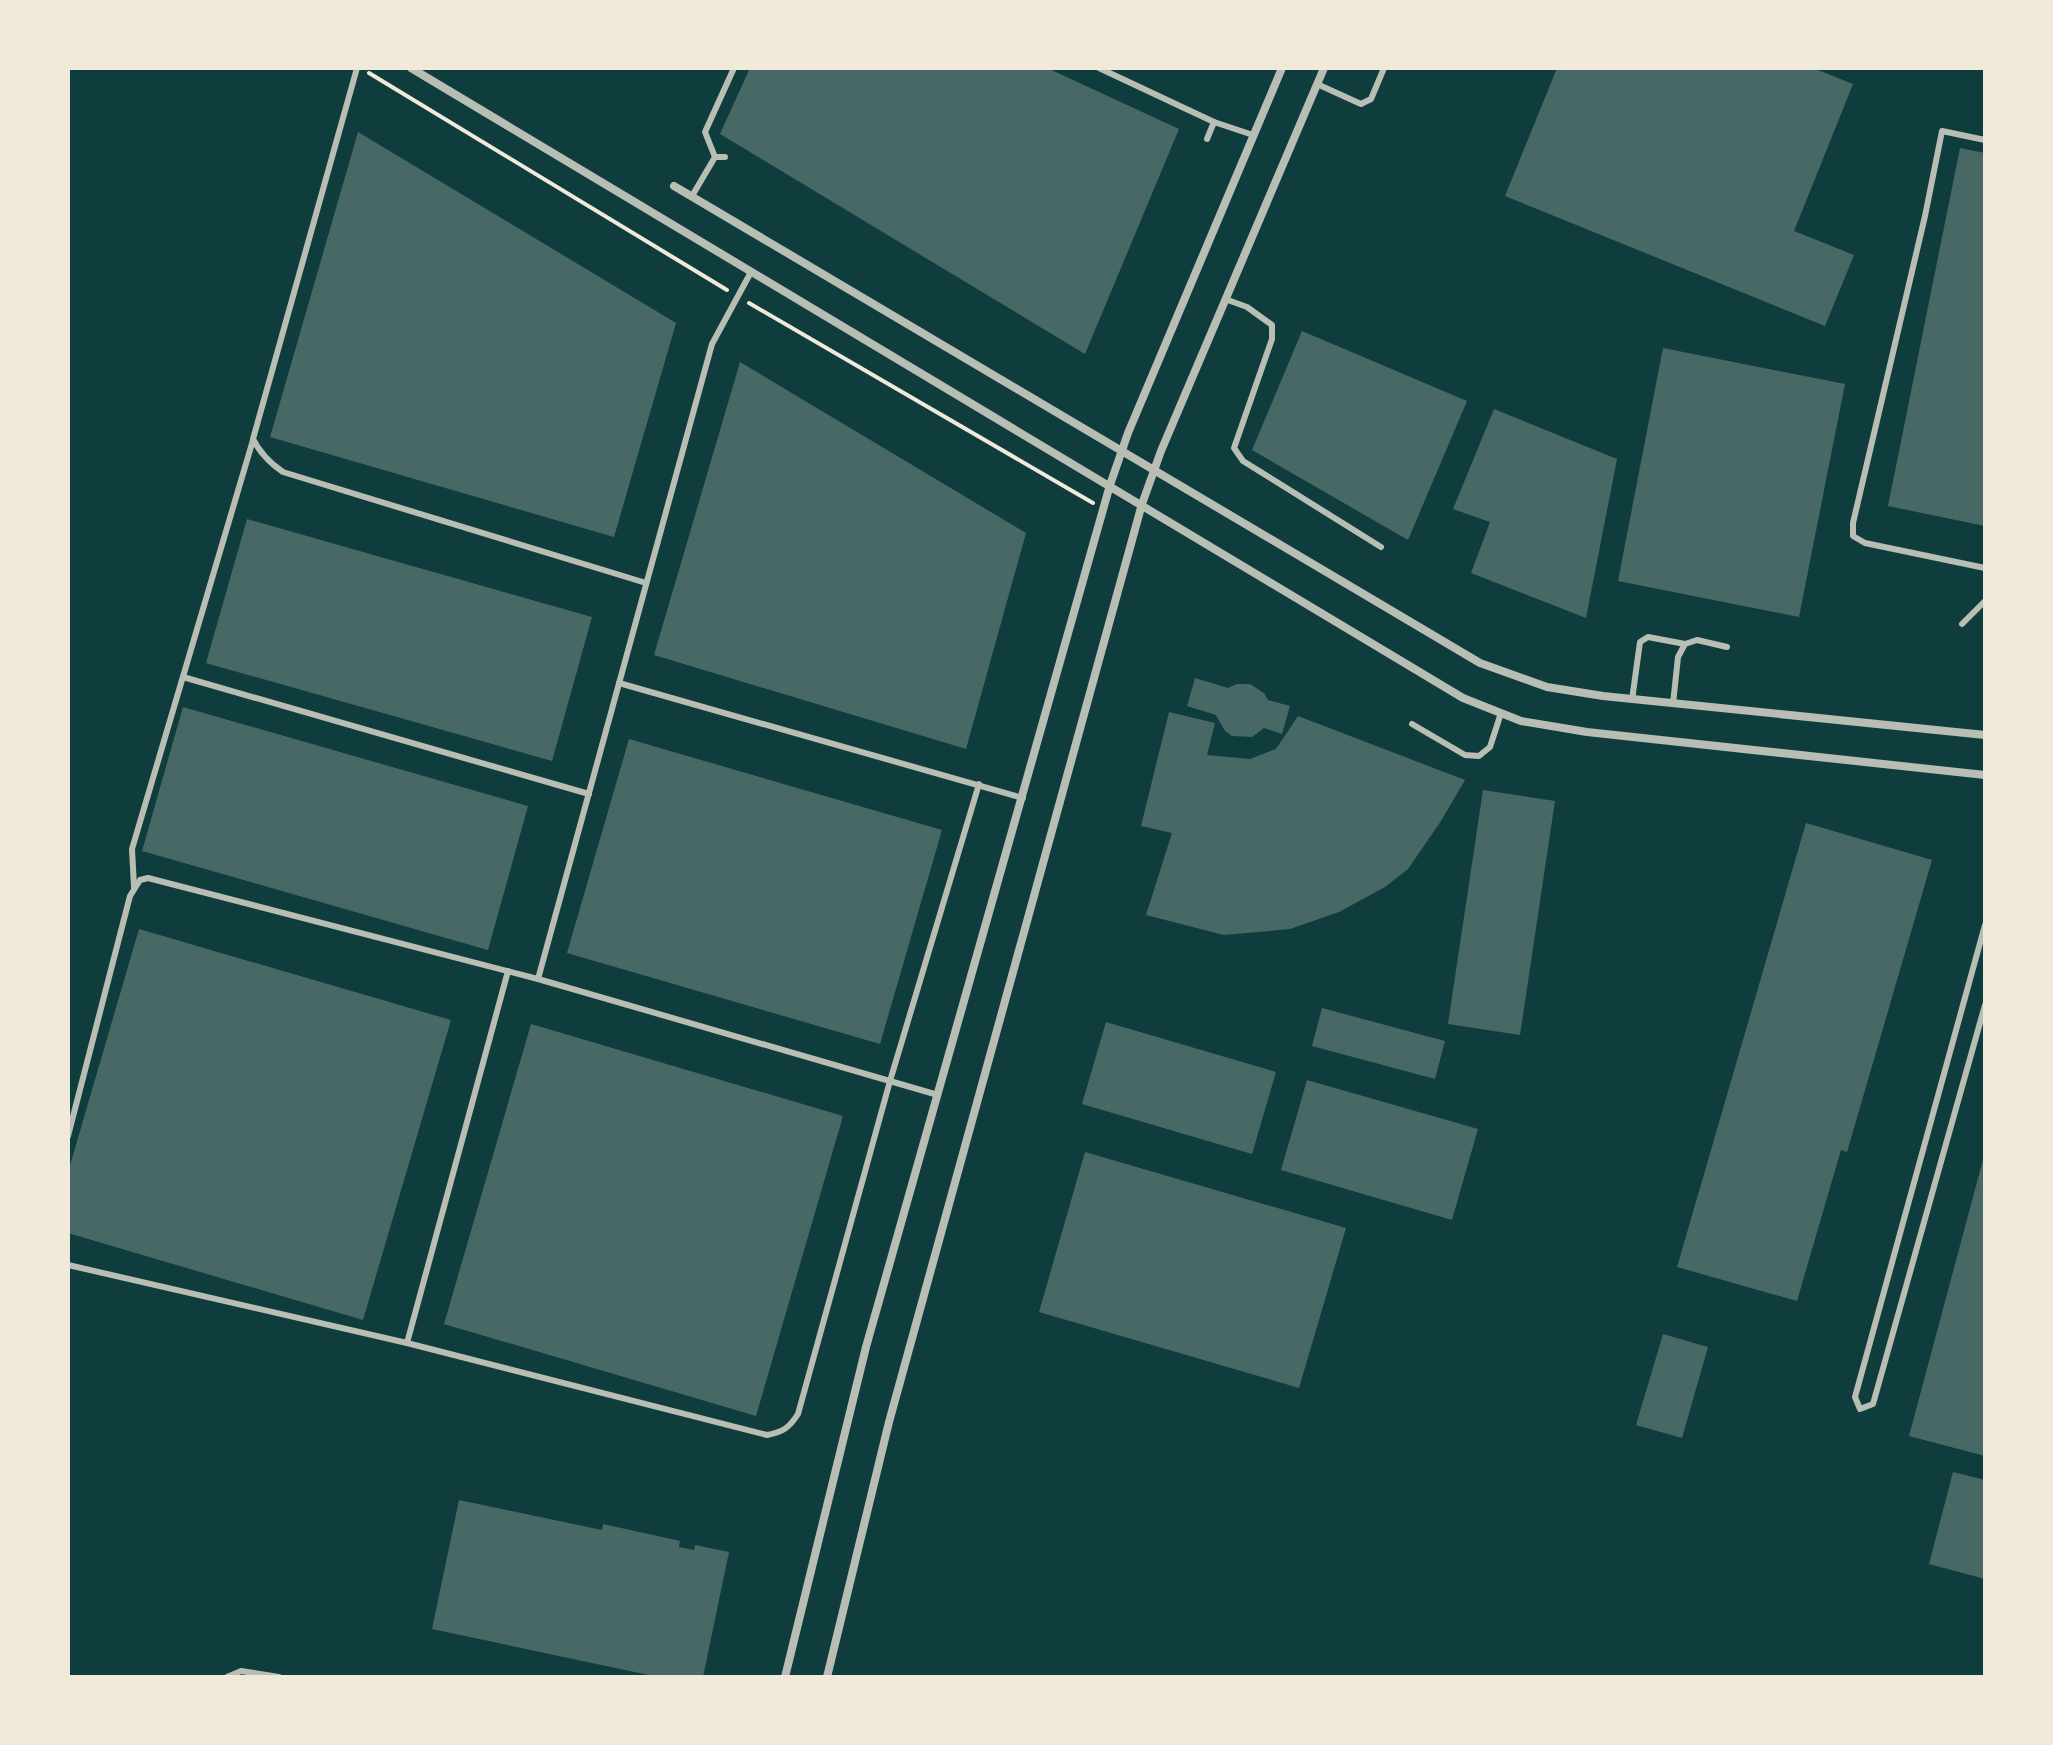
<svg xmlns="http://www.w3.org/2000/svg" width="2053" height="1745" viewBox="0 0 2053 1745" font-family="Barlow,sans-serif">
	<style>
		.building { fill: #486865 }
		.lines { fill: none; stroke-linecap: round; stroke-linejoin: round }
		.path { stroke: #f1e9da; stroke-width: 4 }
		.service { stroke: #b8beb3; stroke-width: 6 }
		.minor { stroke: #b8beb3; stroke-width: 8 }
	</style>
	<rect width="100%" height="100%" fill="#0f3d3e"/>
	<g class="building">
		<polygon points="750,68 1047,68 1179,129 1085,354 720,134"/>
		<polygon points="1557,68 1813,68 1853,84 1794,231 1854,255 1825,326 1505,196"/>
		<polygon points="358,132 676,323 614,537 270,437"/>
		<polygon points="1960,148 1985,153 1985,526 1888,506"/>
		<polygon points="1302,331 1467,401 1408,540 1252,450"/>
		<polygon points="1663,348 1845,384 1799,617 1618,581"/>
		<polygon points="740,362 1026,533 966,749 654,655"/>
		<polygon points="1494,409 1617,459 1586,618 1471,573 1490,522 1453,509"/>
		<polygon points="247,519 592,617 552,761 206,663"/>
		<polygon points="1195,678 1228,688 1237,684 1250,684 1264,693 1268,700 1290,706 1282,734 1264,728 1252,737 1232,736 1225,731 1216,715 1187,706"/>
		<polygon points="183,707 528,806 488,950 142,851"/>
		<polygon points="1169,712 1215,723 1207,755 1250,759 1276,749 1298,716 1465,780 1441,821 1408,869 1385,887 1339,912 1290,929 1224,935 1146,915 1172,833 1141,826"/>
		<polygon points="629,739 942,830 880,1044 567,953"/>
		<polygon points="1483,790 1555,801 1520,1035 1448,1024"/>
		<polygon points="1806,823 1932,860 1847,1152 1841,1150 1797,1301 1677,1267"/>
		<polygon points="139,929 451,1020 363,1320 68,1233 68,1172"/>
		<polygon points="1322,1008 1445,1041 1435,1079 1312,1046"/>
		<polygon points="1106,1022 1276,1072 1252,1154 1082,1104"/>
		<polygon points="531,1024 843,1116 756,1416 444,1324"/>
		<polygon points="1307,1080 1478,1129 1452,1220 1281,1170"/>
		<polygon points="1085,1152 1346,1228 1299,1388 1039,1312"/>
		<polygon points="1984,1156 1985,1156 1985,1456 1909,1436"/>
		<polygon points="1663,1334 1708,1347 1682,1438 1636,1425"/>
		<polygon points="1953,1472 1985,1480 1985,1579 1929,1564"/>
		<polygon points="459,1500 602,1530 603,1524 680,1541 679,1547 694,1550 695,1545 729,1552 703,1677 658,1677 432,1629"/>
	</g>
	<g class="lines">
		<g class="path">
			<polyline points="369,73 727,290"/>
			<polyline points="749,303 1093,503"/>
		</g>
		<g class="service">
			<path d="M357,68L253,439C260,453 270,463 283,472L646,583"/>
			<polyline points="1099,68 1214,122 1253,135"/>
			<polyline points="1317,84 1361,104 1371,99 1384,68"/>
			<polyline points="1207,139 1214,122"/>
			<polyline points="1985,140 1942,131 1925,216 1853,523 1853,536 1865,543 1985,568"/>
			<polyline points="715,157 705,132 734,68"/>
			<polyline points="692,196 715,157 725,157"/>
			<polyline points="751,272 712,344 538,979 938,1095"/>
			<polyline points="1225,299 1247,307 1272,325 1272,339 1234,448 1243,461 1381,547"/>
			<polyline points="1962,624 1985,601"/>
			<polyline points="183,677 589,794"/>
			<polyline points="619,683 1023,798"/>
			<polyline points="1632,700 1640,642 1648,637 1685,644"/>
			<polyline points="1673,704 1678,657 1685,644 1697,640 1727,647"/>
			<polyline points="1412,724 1465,755 1479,756 1490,747 1501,713"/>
			<polyline points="134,887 132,849 253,440"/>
			<polyline points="1985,925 1855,1397 1860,1409 1873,1404 1985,1005"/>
			<path d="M508,971L407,1343L767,1435C783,1432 789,1428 798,1414L890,1081L979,784"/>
			<polyline points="68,1136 130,896 140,880 148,878 538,979"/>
			<polyline points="68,1265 407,1343"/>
			<polyline points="227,1677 241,1671 279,1677"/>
		</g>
		<g class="minor">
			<polyline points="411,68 1463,698 1521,721 1587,732 1985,775"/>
			<polyline points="674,186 1480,663 1547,687 1603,696 1985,735"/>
			<polyline points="785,1677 866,1347 1110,485 1128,433 1282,68"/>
			<polyline points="827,1677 889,1422 1142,504 1161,451 1324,68"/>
		</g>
	</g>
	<rect width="2053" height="1745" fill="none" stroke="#f1e9da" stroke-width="140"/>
</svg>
